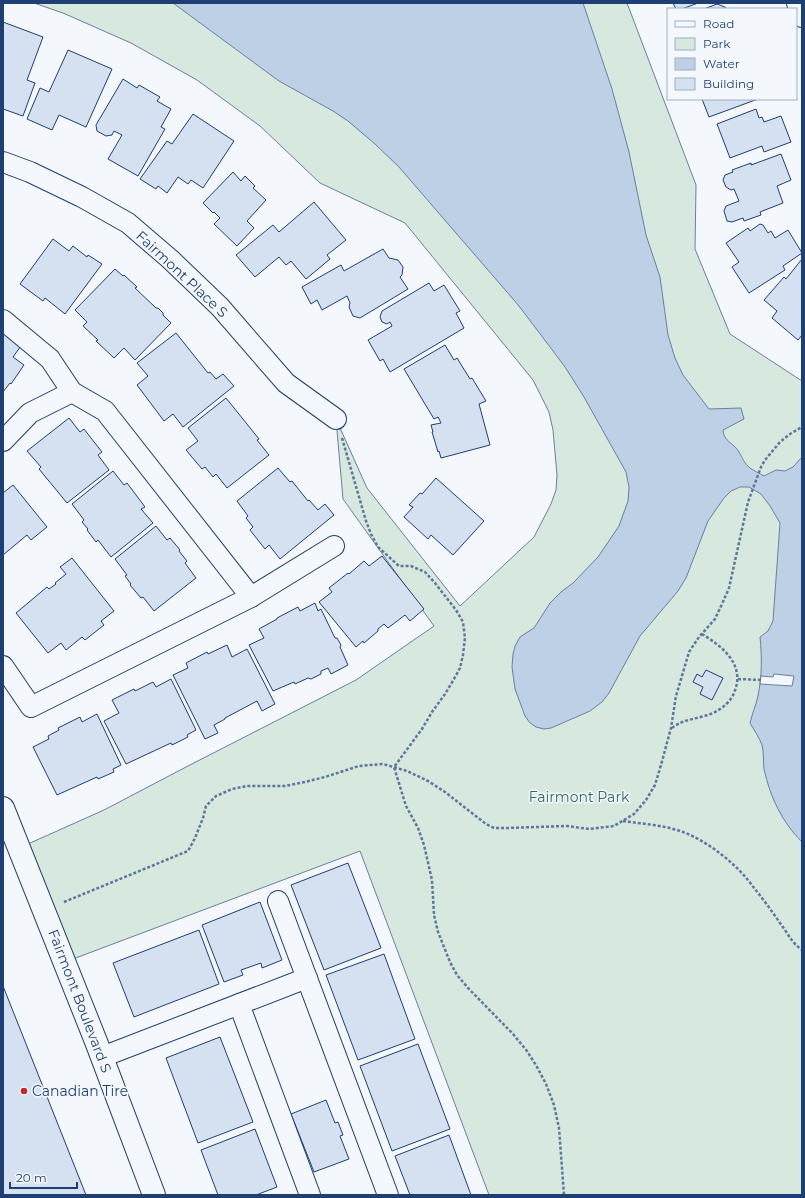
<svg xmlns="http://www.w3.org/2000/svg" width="805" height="1198" viewBox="0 0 805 1198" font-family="Montserrat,sans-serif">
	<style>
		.green { fill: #d7e8df; stroke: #687fa3 }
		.water { fill: #bed0e5; stroke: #687fa3 }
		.pier { fill: #f4f7fb; stroke: #687fa3 }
		.building { fill: #d5e0f0; stroke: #1d3f73 }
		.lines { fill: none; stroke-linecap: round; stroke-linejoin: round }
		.street-casing { stroke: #1d3f73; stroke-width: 22 }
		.secondary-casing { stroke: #1d3f73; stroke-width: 24 }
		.path { stroke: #5e769c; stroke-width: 2.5; stroke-dasharray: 3 2; stroke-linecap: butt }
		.street { stroke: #f4f7fb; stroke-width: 20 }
		.secondary { stroke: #f4f7fb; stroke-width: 22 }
		.poi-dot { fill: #c62828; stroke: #f4f7fb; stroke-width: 1.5 }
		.labels { text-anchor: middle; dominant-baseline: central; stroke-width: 3; stroke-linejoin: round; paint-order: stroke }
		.street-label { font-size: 14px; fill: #1d3f73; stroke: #f4f7fb }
		.park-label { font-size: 14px; fill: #2c6c60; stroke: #f4f7fb }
		.poi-label { font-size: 14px; fill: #1d3f73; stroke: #f4f7fb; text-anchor: start }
	</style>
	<rect width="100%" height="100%" fill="#f4f7fb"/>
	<polygon class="green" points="34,3 627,3 696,185 695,249 730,334 802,381 802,1195 489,1195 360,851 65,962 19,848 104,810 186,767 356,680 434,626 343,499 336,419 367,488 460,606 534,537 551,504 556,490 557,475 553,430 549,412 533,380 405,223 320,183 260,126 197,80 131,43 63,13"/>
	<path class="water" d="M173,3H583L612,89L629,152L646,235L660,277L668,335L675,358L683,375L709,409L741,408L744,419L723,430C723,441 735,444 739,452C743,459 744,463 750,468C754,471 759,473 764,476L776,470L785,471L793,467L802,457V842C782,822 770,797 764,769C763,762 764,752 762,745C759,737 754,730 750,723C752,714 756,705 758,696C762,676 762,657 760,637L768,631L773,621L780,523L770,506L761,494L749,487H740L731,491L724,498L708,521L686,578L678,591L640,636L609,693L602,702L590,711L551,728L544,729L536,727L530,723L525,716L515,689L512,667L513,654L515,646L520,637L534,628L550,603L561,592L573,583L598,557L619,526L628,501L629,487L626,472L584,397L565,367L550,347L519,306L399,167L375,144L348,121L333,111L279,81Z"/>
	<polygon class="pier" points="774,674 794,676 792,686 760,684 761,676 773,677"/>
	<g class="building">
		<polygon points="673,3 698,3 682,9 676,9"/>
		<polygon points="717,4 725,7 726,9 704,9"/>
		<polygon points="3,22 43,37 27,80 35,83 23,116 3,109"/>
		<polygon points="68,50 112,69 86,127 59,115 52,130 27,119 40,88 49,92"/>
		<polygon points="123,79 137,88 139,85 160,97 157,101 171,109 161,127 165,129 138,176 108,159 122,135 114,131 112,135 106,136 97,131 96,125"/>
		<polygon points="702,99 758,99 709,117"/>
		<polygon points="756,109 759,118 762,117 764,122 781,116 791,142 764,152 762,146 730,158 717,124"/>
		<polygon points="193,114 234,141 203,188 191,180 188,184 178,177 167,193 158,186 156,189 140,179 167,141 172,144"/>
		<polygon points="781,154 791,180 777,186 783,203 760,212 761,215 744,221 743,218 732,222 727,221 724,211 726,206 739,201 734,189 731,190 726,187 723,180 725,175 733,172 732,170 751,163 751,165"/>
		<polygon points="233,172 241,181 245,176 255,186 253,188 266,200 247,221 254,228 237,246 214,224 220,218 214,212 213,213 203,203"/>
		<polygon points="314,202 346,240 327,255 330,259 306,279 291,261 286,265 279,257 255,277 236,255 273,225 279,232"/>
		<polygon points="760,224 763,225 768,233 771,231 775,238 788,230 802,253 783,266 785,270 749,293 732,267 739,262 726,243 748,228 750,231"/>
		<polygon points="53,239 69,251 73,246 87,257 88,255 102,264 65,314 45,298 43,301 20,284"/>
		<polygon points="383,249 389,258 398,260 403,267 402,275 400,277 408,289 360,318 353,316 349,307 350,303 347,296 322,310 317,300 311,304 302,287 341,265 344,271"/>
		<polygon points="802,259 802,335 798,340 772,318 777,311 764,300 784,277 786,279"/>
		<polygon points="115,269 123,276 124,275 137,287 135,288 156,308 158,308 163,313 163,315 171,323 135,360 124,348 114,358 96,341 98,340 83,326 87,322 75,310"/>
		<polygon points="429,283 434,291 444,285 460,311 456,313 464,328 390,372 383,359 380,361 368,340 392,326 390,322 387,324 382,322 380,317 382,311"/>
		<polygon points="3,328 23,343 13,357 24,365 11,384 10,383 3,392"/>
		<polygon points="176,333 208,373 210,372 216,379 223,374 234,386 183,427 173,414 164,421 137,385 148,376 137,363"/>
		<polygon points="445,345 454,360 457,358 470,379 472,378 486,401 479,404 490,445 441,458 439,451 438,452 432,432 433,432 431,425 441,423 438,417 434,419 404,369"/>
		<polygon points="226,398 259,439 257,440 269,455 227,488 216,474 213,477 205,467 202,469 186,450 198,441 188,428"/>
		<polygon points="69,418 80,432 84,429 102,452 98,455 109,470 67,503 39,469 41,467 27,451"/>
		<polygon points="278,468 290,482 292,481 308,501 309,500 318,510 325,504 334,515 280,559 269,545 265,549 250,530 253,527 246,518 248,516 237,501"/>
		<polygon points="113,471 124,485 127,483 145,507 141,509 153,523 111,557 98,540 96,542 87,530 88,529 82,522 84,520 72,504"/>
		<polygon points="436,478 484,521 453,555 431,535 428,539 404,517 413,507 409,505 420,493 422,494"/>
		<polygon points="13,485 47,527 31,540 27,535 3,555 3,493"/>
		<polygon points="156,526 167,540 170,538 180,550 179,551 187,561 185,563 196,578 154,611 143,597 141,598 130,585 131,584 125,576 127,575 115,559"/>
		<polygon points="382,556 424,609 410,621 405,615 388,628 384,624 378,629 378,631 364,643 363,641 356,647 319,602 332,592 329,588 348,573 349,574 364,561 369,566"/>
		<polygon points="72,558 114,611 101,621 104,625 85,640 82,637 66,650 61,643 48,653 16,613 47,587 49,589 56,584 55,583 66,574 60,567"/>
		<polygon points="315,603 318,611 321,609 335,638 337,638 341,645 340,647 348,665 331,674 328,668 321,671 321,674 311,679 308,678 295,684 294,682 273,691 249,645 264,638 259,629 277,619 277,618 298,607 300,611"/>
		<polygon points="227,645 232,657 247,649 275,704 262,711 257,701 225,718 225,719 214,725 218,733 205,739 173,675 188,668 186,663 207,652 208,654"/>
		<polygon points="706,670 723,678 712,700 700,694 703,687 693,682 697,674 702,677"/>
		<polygon points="171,679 196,730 187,735 188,737 172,745 171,743 126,764 104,721 119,713 112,700 134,689 135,691 153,682 156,687"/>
		<polygon points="97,714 121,765 113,769 114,772 98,779 97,777 57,795 33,747 49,739 48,736 59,730 58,728 80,717 82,722"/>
		<polygon points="348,863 381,948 324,970 291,885"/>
		<polygon points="260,902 282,960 262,968 261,963 241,970 243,975 224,982 202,925"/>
		<polygon points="199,930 219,984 134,1017 113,963"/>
		<polygon points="384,954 415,1039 358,1060 326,975"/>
		<polygon points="3,986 86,1195 3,1195"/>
		<polygon points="220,1037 253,1122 198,1143 166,1058"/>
		<polygon points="418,1044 450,1129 392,1151 360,1066"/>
		<polygon points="326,1100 335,1123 338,1122 343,1135 340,1136 349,1159 314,1172 291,1114"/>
		<polygon points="255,1129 277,1187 256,1195 218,1195 201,1150"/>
		<polygon points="449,1135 471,1195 410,1195 395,1156"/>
	</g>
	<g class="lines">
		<g class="street-casing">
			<g id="street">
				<polyline points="797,3 802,17"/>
				<polyline points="3,162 30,172 82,197 128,223 170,259 220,307 286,383 336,419"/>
				<polyline points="3,320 50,359 72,392 105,411 251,597 31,707 3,666"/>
				<polyline points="3,441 30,413 72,392"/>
				<polyline points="251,597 334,546"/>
				<polyline points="278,901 388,1195"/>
				<polyline points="239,1004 310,1195"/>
				<polyline points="102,1057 307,978"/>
			</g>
		</g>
		<g class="secondary-casing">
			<polyline id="secondary" points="3,808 97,1044 154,1195"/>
		</g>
		<g class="path">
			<polyline points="342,438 366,521 371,534 378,547 399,566 411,566 425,572 435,583 456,610 463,622 465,638 463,655 460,668 454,679 445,694 432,712 422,729 394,767 406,806 418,828 424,845 432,880 434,915 438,932 450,962 457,975 469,989 513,1034 527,1051 537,1067 546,1084 554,1105 559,1128 564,1195"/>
			<polyline points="738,679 761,680"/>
			<path d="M672,728C684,718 701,719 715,712C723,708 731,701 734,693C746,665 723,647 702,634"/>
			<path d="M623,821C643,824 664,825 683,832C709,842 738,865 754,888C765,901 775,916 785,930C790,938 794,944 802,950"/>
			<polyline points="64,902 188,851 195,838 203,818 206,806 216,796 232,789 247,786 285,786 305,782 325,777 359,766 383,764 407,771 428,781 445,792 486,824 494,828 507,828 567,826 589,829 614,826 634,814 646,800 655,785 661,765 671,728 676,696 689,652 699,637 715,619 722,604 729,588 748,502 761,467 765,460 780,442 790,434 802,427"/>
		</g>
		<use href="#street" class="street"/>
		<use href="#secondary" class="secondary"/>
	</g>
	<circle class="poi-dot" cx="24" cy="1091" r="4"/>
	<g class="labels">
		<g class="street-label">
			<text transform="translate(182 274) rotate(43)">Fairmont Place S</text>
			<text transform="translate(80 1001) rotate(69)">Fairmont Boulevard S</text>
		</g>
		<g class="park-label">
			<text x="579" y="797">Fairmont Park</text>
		</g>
		<g class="poi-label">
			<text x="32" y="1091">Canadian Tire</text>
		</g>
	</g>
	<rect width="805" height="1198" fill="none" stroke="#1d3f73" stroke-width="8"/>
	<rect x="667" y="8" width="130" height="92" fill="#f4f7fb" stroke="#9eadc5"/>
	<rect x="675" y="21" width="20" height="6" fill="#f4f7fb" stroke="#9eadc5"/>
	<text x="703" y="28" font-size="12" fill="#1d3f73">Road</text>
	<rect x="675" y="38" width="20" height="12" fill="#d7e8df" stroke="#9eadc5"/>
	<text x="703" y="48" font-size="12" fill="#1d3f73">Park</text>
	<rect x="675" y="58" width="20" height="12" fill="#bed0e5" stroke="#9eadc5"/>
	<text x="703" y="68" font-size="12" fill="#1d3f73">Water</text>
	<rect x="675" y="78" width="20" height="12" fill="#d5e0f0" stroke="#9eadc5"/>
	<text x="703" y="88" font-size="12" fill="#1d3f73">Building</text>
	<path d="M10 1182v6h67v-6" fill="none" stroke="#1d3f73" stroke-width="2"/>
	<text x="16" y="1182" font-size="12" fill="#1d3f73" stroke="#f4f7fb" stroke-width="3" paint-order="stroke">20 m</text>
</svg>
